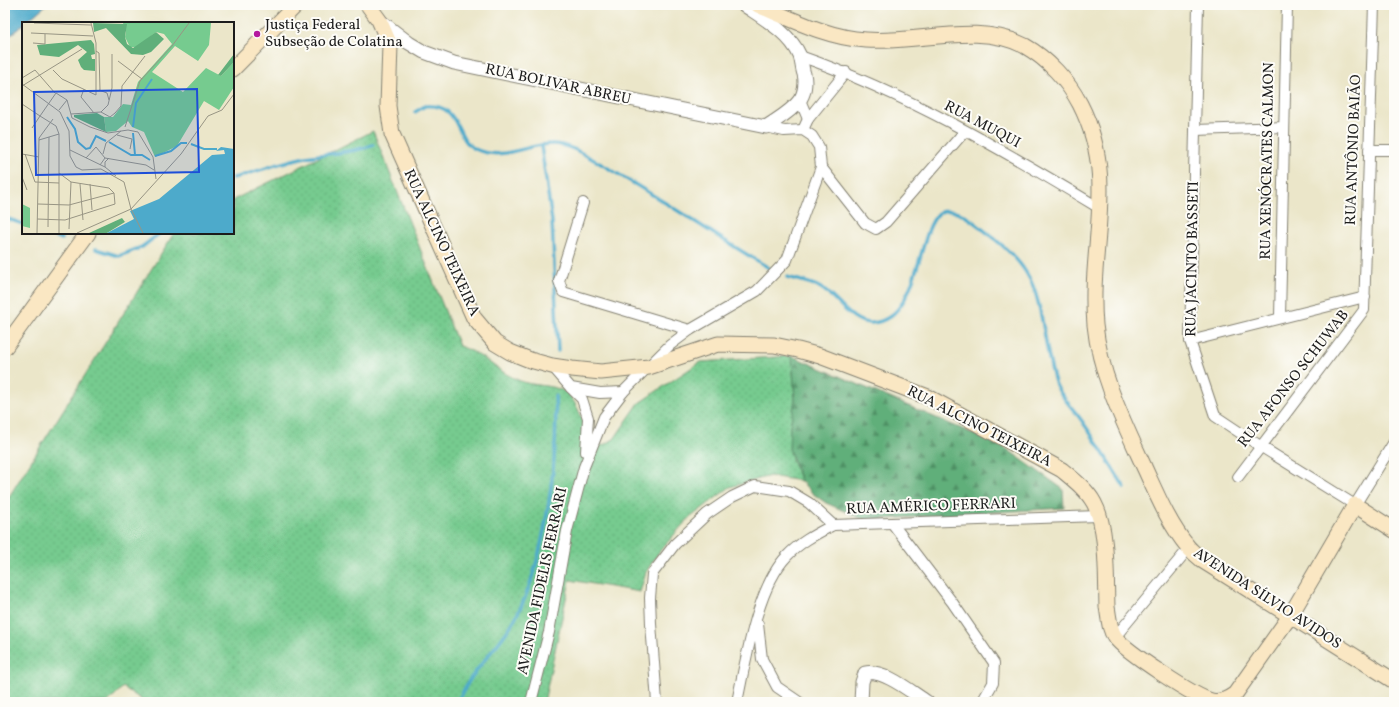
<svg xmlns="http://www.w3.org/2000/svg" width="1399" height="707" viewBox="0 0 1399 707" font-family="Vollkorn,serif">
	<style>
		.green { fill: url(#green-dots); stroke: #497456 }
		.forest { fill: url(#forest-firs); stroke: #3e664b }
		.water { fill: #4daacb; stroke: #346374 }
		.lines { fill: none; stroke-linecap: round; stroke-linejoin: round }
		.stream { stroke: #4daacb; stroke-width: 3.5 }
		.minor-casing { stroke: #848172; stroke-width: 12 }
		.tertiary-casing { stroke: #848172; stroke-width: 15 }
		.secondary-casing { stroke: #848172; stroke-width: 17 }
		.minor { stroke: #fff; stroke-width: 10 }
		.tertiary { stroke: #fff; stroke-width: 13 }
		.secondary { stroke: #fae7c3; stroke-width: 15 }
		.poi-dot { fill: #b5179e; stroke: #fdfcf7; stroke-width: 1.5 }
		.labels { text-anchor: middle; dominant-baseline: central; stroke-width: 4; stroke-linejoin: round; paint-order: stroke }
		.poi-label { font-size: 15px; fill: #1c1c1c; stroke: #fdfcf7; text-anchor: start }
		.street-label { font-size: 15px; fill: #1c1c1c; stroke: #fdfcf7 }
		.inset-river { fill: none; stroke: #4daacb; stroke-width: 2 }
		.inset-road { fill: none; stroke: #989584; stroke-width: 1 }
		.view { fill: #1d4ed8; fill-opacity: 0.15; stroke: #1d4ed8; stroke-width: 2 }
		.inset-edge { fill: none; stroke: #1c1c1c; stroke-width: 2 }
	</style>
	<defs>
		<pattern id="green-dots" width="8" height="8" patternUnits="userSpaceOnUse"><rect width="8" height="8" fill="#76cb8f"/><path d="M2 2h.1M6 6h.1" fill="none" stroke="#66ae7b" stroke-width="1.8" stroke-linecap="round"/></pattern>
		<pattern id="forest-firs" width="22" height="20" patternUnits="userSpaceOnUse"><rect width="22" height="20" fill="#60af7a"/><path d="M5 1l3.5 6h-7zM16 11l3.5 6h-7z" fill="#4e8e63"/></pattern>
	</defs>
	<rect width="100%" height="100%" fill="#fdfcf7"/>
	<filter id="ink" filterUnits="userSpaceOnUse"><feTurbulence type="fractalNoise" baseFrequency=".025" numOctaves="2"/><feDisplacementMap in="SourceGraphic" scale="8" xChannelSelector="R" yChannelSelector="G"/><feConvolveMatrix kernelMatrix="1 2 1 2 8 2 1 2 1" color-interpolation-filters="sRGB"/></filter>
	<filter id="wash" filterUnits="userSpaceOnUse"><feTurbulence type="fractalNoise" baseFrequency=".012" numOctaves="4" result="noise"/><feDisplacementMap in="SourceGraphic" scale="16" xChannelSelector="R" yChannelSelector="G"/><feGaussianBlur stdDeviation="0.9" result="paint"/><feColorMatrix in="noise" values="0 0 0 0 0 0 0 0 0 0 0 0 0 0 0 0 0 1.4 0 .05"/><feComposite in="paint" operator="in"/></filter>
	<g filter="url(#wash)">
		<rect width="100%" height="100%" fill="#ebe6c9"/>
		<path class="green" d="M373,131L459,346C483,353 499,374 523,382C535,386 561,385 569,395C582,410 584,431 596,447L605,444L614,439L639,403L700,362L792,356L795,400L790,426L792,460L801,481L770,476L730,487L687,520L659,552L646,572L640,592L570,580L544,702H145L123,687L108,702H5V503L174,233H233V200Z"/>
		<polygon class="forest" points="792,356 1004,447 1063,489 1064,508 865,520 826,503 812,493 801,481 789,449 790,426 795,400"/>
		<polygon class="water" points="5,5 46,5 5,40"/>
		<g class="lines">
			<g class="stream">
				<path d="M415,112L425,106C462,103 454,139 475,149C504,162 524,144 553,144C561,144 569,147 576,150C643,186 704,229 769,268"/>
				<polyline points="541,146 552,221 558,351"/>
				<path d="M233,178C256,172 278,163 301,158C325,153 350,154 373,145"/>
				<polyline points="5,218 23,224"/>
				<polyline points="46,233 62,239"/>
				<polyline points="96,249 119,256 142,247 160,233"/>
				<path d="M787,277C797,280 809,282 819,287C837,296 850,324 872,323C923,319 917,219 943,211C956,208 970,219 980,227C997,241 1016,255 1027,274C1044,301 1044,352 1056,385C1062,399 1076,411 1084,424C1099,445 1111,467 1125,488"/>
				<path d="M457,702C463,693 467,682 474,674C488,654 506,637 517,615C545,561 559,457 555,396"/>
			</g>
		</g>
	</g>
	<g filter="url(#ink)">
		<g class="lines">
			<g class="minor-casing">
				<g id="minor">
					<polyline points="1198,5 1190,341 1215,416 1260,446 1355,505 1394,442"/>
					<path d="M800,56C906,93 1005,151 1101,209"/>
					<polyline points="800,100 808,119"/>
					<polyline points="766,127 784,131 803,130 812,136 819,147 821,167 865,223 876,229 886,222 965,131"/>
					<polyline points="803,130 808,119 846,72"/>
					<polyline points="1195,130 1284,127"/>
					<polyline points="1369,150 1394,150"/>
					<polyline points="583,203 559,281 563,292 690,330"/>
					<polyline points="1280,317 1287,5"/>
					<polyline points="1190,341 1365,297"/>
					<polyline points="552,366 571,388 600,393 623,392 670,345 690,330 757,291 787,260 821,167"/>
					<polyline points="571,388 582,399 588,418 586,452"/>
					<polyline points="1238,477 1364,310 1374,5"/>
					<polyline points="892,523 952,602 994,663 993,683 982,702"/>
					<polyline points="758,624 762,659 777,687 799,702"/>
					<polyline points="1115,637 1189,548"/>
					<polyline points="531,702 549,632 567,531 584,467 604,417 623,392"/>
					<polyline points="657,702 651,624 650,598 652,574 675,544 707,514 732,497 755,486 789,491 809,503 833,525 1099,516"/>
					<path d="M737,702C746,660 757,587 787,556C800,542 816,534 833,525"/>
				</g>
			</g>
			<g class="tertiary-casing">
				<g id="tertiary">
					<path d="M379,20L409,43L424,52L454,63L766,127C777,119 791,112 799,101C805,94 806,82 804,74C802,69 802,62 800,56C790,33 763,18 744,5"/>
					<path d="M861,702L862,682L865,673C884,669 911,692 927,702"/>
				</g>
			</g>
			<g class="secondary-casing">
				<g id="secondary">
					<path d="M368,5L379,20L390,45L388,106L392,134L474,318L495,343L510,352L530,360L552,366L572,369L601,372L649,367L718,344L774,345L798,350L820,356L928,397L1062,470C1074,480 1087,490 1094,503C1108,528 1106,579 1107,607C1109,617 1109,629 1115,637C1125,651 1196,698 1212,701C1221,703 1228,699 1235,694L1290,616L1355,505L1394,530"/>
					<path d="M758,5C791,19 829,38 866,40C918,44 977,21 1025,46C1048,59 1068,81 1080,104C1119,180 1088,246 1095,325C1100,375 1124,423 1145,469C1157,495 1169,524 1188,547C1192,552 1198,556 1203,561L1394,681"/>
					<polyline points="233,69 296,5"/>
					<polyline points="5,347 88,233"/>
				</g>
			</g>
			<use href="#minor" class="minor"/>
			<use href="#tertiary" class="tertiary"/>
			<use href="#secondary" class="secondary"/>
		</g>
	</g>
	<circle class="poi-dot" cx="257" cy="34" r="4"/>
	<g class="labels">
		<g class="poi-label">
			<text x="265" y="25">Justiça Federal<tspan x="265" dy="17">Subseção de Colatina</tspan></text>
		</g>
		<g class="street-label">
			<text transform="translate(558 85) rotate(12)">RUA BOLIVAR ABREU</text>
			<text transform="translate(982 125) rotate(28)">RUA MUQUI</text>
			<text transform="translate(1354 150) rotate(-88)">RUA ANTÔNIO BAIÃO</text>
			<text transform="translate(1268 161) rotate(-89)">RUA XENÓCRATES CALMON</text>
			<text transform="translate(441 243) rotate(65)">RUA ALCINO TEIXEIRA</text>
			<text transform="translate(1193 259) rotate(-89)">RUA JACINTO BASSETI</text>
			<text transform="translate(1294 379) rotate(-52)">RUA AFONSO SCHUWAB</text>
			<text transform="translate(979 427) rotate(27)">RUA ALCINO TEIXEIRA</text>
			<text transform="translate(931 507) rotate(-2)">RUA AMÉRICO FERRARI</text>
			<text transform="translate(543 581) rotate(-78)">AVENIDA FIDELIS FERRARI</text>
			<text transform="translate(1267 599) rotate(33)">AVENIDA SÍLVIO AVIDOS</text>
		</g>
	</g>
	<g transform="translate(22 22)">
		<rect width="212" height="212" fill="#ebe6c9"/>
		<path d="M101,1H189L187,23L176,39L153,24L130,50L161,70L184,46L199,54L212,40V65L197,88L182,79L155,124L133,135L122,110L110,105L106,99L94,109L84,110L82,95H91L101,82L109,83L116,60L150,22L142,12L134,10L115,25H108L103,15L104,10ZM0,182L8,186V206L0,204Z" fill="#76cb8f"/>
		<path d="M71,1L105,2L103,15L105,22L111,26L134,10L142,17L129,30L121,33L109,32L84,6L72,10ZM69,18L72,22L73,32L69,33L70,37H73V49L62,48L59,45L56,38L65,30L56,23L37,35L18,33L15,23ZM212,32V40L199,54L196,53ZM75,91L82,95L84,110L52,95V93ZM111,195L85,211H67L100,196L103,200Z" fill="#60af7a"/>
		<path d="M199,125L212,127V211H85L112,197L108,189L137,177L190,133L203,132L202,128L194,129Z" fill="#4daacb"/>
		<path class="inset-river" d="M45,95L53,107L56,120L64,127L68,126L74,114L84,119M111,105L114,81L130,57M111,111L113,133M87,120L109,133H120L128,138M169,122L182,127H195M133,134L149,129L159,121H165"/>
		<path class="inset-road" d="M12,1L69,3M9,11L71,14M11,21L23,22V12M74,29L77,31L78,68M96,39L120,57M31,48L40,57L74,73V21L69,1M0,56L13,48L33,71M0,62L38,90L47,109L48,134L54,145L60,148L79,147L102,160L109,187L121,211M0,64L60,27M62,67L59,75L72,91M77,68L85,71L87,78M0,82L18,94L34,71L45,78L50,96L68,105L86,111L106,108L116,110L131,135L134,157M37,88L45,78M79,90L86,83L90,66V32M49,92L79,90L88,95L93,91L99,84L100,64L123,34M103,105L118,59L150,24L167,1M10,106L18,94L34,104L37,112V211M95,113L110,117L108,127M17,118L37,112M48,128L83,145M0,132L17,135M3,132L13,160L37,161M81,132L84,121L99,109M64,136L74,125L83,136L78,143M83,136L124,143L132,148M87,136L83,140V145L94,154M0,155L5,168M58,162L61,198M68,162L70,188M16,182L47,183L92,171M15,197L43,198L93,182L92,171L87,166L49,160L37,151M26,205L27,115M47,207L49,160M15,211L17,116L31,97M55,211L109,187L159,132L186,94L200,88L212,72"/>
		<path class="view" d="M175,67L177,150L14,153L12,70Z"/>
		<rect width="212" height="212" class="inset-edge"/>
	</g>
	<rect width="1399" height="707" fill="none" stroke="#fdfcf7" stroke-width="20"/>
</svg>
